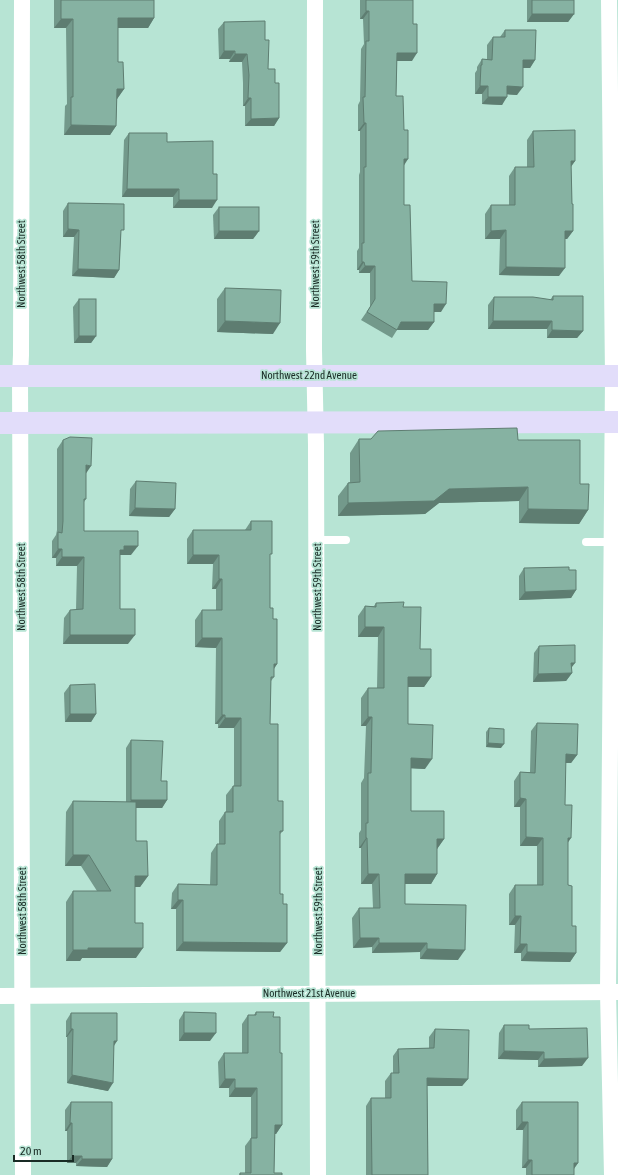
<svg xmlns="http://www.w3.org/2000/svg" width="618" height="1175" viewBox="0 0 618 1175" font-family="'Asap Condensed',sans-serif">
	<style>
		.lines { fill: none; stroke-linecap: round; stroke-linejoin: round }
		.service { stroke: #fff; stroke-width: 8 }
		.minor { stroke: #fff; stroke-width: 16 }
		.secondary { stroke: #e2ddfa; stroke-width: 22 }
		.wall { fill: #73998b }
		.shaded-wall { fill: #5e7d71 }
		.building { fill: #86b2a2; stroke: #5e7d71 }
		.labels { text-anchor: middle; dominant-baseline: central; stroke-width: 3.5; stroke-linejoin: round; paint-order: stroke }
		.street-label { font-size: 11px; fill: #192b25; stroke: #b7e4d4 }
	</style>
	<rect width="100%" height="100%" fill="#b7e4d4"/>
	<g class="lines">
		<g class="service">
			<polyline points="317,540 346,540"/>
			<polyline points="586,542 612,542"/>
		</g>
		<g class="minor">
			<polyline points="22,0 21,355 20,376 23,1175"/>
			<polyline points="315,0 314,350 316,445 318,1175"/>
			<polyline points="609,0 613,376 608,992 612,1175"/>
			<polyline points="0,996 618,992"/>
		</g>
		<g class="secondary">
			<polyline points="0,376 618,376"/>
			<polyline points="0,423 618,422"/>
		</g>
	</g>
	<g class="wall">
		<polygon points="54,0 154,0 154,18 148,28 118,28 118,62 124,89 117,99 116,126 110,135 64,135 65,106 67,104 66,28 54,28"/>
		<polygon points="360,0 413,0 412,61 397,61 396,96 404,165 404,205 412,281 441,312 434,312 434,322 428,330 397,330 392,338 361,320 370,307 370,273 359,273 359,270 357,270 357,251 359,248 359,175 360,172 360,131 358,131 358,105 360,101 361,49 364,44 363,19 360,19"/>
		<polygon points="527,0 574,0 574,14 568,22 527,22"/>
		<polygon points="224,22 265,40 268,69 275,83 279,118 274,126 245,126 245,106 243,106 243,83 242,62 229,62 230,59 219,59 218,29"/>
		<polygon points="505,30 535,60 530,68 523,68 517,95 507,94 502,105 482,104 482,94 475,94 475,73 477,70 477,67 482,59 487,59 487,45 493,37 500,37"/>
		<polygon points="533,131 575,161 571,167 572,204 573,231 567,239 565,239 559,276 499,275 500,239 485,239 485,214 491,205 509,205 509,176 515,167 527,167 527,140"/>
		<polygon points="129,133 167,142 212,208 173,208 173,197 122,197 124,140"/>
		<polygon points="68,203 121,234 119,270 114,278 72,276 74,237 63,237 63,211"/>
		<polygon points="219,207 259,231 253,239 214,239 213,215"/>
		<polygon points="225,288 273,334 217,332 217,299"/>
		<polygon points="553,296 583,331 577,338 547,338 547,329 488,329 488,305 494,297 550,300"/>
		<polygon points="79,299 96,336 91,343 74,343 73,307"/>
		<polygon points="359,439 518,440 580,484 588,510 579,524 519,523 519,501 439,503 425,514 338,516 338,496 348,483 350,482 350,453"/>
		<polygon points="63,440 86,473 86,499 84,502 84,531 131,555 120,555 120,609 128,644 63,644 64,618 70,610 76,610 77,566 56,566 56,558 52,558 52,541 56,535 57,530 57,449"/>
		<polygon points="136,481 175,509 169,517 129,516 130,489"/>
		<polygon points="251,521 270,559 270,608 273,619 277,664 274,669 274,677 271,681 270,724 278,801 283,831 280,834 280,894 283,904 287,943 280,952 176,951 176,909 171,909 172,893 178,884 210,885 211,853 217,844 219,844 219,821 225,812 226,812 226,795 233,786 234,786 234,728 218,728 218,724 215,724 216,648 195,647 195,620 202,610 216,610 216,589 212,589 213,564 187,564 187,539 193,530 245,530"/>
		<polygon points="524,568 569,570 576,590 571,598 519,600 519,576"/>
		<polygon points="376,603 403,607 431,677 424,687 408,687 408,724 425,769 411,768 411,811 444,839 437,849 437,874 431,884 405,884 405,904 458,960 420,959 420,952 372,953 372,947 353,948 352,918 359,908 373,908 372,884 361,884 361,848 359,848 359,833 361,830 361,783 364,778 366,726 361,726 361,698 368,688 377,688 378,637 358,637 358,616 365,606 374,606"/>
		<polygon points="539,646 572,673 566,681 533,682 534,653"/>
		<polygon points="70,685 96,714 91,722 65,722 64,693"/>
		<polygon points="537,723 577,755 571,763 565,763 565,805 568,842 568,885 572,926 576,953 570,962 521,961 521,953 514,953 515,925 509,925 509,894 515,885 537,885 537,846 520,846 520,807 514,807 514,781 520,772 530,772 531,731"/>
		<polygon points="489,728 501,748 486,747 486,732"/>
		<polygon points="131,740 161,781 167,800 162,808 136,808 136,841 148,876 140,887 135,887 135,923 136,958 82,958 80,961 66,961 66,902 73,891 97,891 81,866 65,866 66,812 73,801 126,802 126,748"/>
		<polygon points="184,1012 210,1041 179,1041 179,1020"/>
		<polygon points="256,1012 273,1017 280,1053 282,1125 276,1134 275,1134 274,1173 282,1175 239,1175 240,1173 245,1173 245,1146 251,1138 251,1097 229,1097 229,1088 219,1088 218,1062 224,1053 242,1053 242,1024 248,1015 254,1015"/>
		<polygon points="71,1013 114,1046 108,1091 67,1083 67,1037 66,1037 66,1021"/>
		<polygon points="504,1025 529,1029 582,1066 538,1067 538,1060 498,1059 499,1033"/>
		<polygon points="435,1029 468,1079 462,1086 427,1086 428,1175 366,1175 366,1106 371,1098 385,1098 385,1081 391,1073 393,1073 393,1056 398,1049 429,1048 429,1037"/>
		<polygon points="71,1102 112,1159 107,1167 76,1166 76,1163 67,1163 67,1131 65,1131 65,1110"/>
		<polygon points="522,1102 578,1163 574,1169 574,1175 526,1175 526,1168 522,1168 523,1130 516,1130 516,1110"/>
	</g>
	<g class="shaded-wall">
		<polygon points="366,11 369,11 363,19 360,19"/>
		<polygon points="532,14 574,14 568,22 527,22"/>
		<polygon points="118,18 154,18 148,28 111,28"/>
		<polygon points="61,19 73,19 66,28 54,28"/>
		<polygon points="224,51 235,51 230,59 219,59"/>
		<polygon points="397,53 417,53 412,61 392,61"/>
		<polygon points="235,54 247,54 242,62 229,62"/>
		<polygon points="523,60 535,60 530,68 518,68"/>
		<polygon points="480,86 488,86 482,94 475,94"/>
		<polygon points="507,86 523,87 517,95 502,94"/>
		<polygon points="117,89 124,89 117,99 110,99"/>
		<polygon points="488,97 507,97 502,105 482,104"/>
		<polygon points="248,98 251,98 245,106 243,106"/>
		<polygon points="279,118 274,126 245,126 251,119"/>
		<polygon points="364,123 366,123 360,131 358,131"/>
		<polygon points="71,125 116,126 110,135 64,135"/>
		<polygon points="404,159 408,159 403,167"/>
		<polygon points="571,161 575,161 569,169"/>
		<polygon points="127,189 179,189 173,197 122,197"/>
		<polygon points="179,200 217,200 212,208 173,208"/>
		<polygon points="68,229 79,230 74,237 63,237"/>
		<polygon points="506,230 500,239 485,239 491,231"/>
		<polygon points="219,231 259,231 253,239 214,239"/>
		<polygon points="565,231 573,231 567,239 559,239"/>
		<polygon points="362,262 364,262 359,270 357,270"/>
		<polygon points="365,266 375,266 370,273 359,273"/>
		<polygon points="506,267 565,268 559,276 499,275"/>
		<polygon points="78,269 119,270 114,278 72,276"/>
		<polygon points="434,304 446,304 441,312 429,312"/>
		<polygon points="225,321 280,323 273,334 217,332"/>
		<polygon points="493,321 552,321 547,329 488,329"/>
		<polygon points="401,322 434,322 428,330 397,330"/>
		<polygon points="552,330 583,331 577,338 547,338"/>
		<polygon points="79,336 96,336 91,343 74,343"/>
		<polygon points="86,465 91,466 85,475"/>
		<polygon points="528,487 519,501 439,503 425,514 338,516 348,503 449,489"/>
		<polygon points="135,508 175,509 169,517 129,516"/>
		<polygon points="528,509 588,510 579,524 519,523"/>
		<polygon points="124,546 138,546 131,555 120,555 120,550"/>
		<polygon points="58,549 62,549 56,558 52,558"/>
		<polygon points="193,555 219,555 213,564 187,564"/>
		<polygon points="62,557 84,557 77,566 56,566"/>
		<polygon points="219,579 222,579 216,589 212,589"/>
		<polygon points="576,590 571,598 519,600 525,592"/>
		<polygon points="365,627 384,627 378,637 358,637"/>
		<polygon points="70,635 135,635 128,644 63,644"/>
		<polygon points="202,638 222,638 216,648 195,647"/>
		<polygon points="571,663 575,663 569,671"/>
		<polygon points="274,664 277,664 270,674"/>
		<polygon points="572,673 566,681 533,682 538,674"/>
		<polygon points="408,677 431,677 424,687 402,687"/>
		<polygon points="70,714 96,714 91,722 65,722"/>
		<polygon points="222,715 225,715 218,724 215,724"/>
		<polygon points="368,717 372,717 366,726 361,726"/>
		<polygon points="225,718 241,718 234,728 218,728"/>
		<polygon points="488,743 504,744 501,748 486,747"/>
		<polygon points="566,754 577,755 571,763 559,763"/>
		<polygon points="411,758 432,759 425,769 404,768"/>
		<polygon points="520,798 526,799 520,807 514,807"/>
		<polygon points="131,800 167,800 162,808 126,808"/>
		<polygon points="526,837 543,838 537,846 520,846"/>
		<polygon points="366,838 367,838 361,848 359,848"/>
		<polygon points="568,838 571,838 565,847"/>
		<polygon points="437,839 444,839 437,849"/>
		<polygon points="73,855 89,855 81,866 65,866"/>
		<polygon points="368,874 379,874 372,884 361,884"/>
		<polygon points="405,874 437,874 431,884 398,884"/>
		<polygon points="135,876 148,876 140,887 127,887"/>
		<polygon points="178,900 183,900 176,909 171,909"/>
		<polygon points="515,916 521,916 515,925 509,925"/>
		<polygon points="360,938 379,938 372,947 353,948"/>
		<polygon points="183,942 287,943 280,952 176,951"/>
		<polygon points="379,943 427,943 420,952 372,953"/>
		<polygon points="520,944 527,944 521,953 514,953"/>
		<polygon points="88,948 143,948 136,958 82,958 80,961 66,961 73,950"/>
		<polygon points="427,949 465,950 458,960 420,959"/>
		<polygon points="527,952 576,953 570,962 521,961"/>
		<polygon points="71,1029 73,1029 67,1037 66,1037"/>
		<polygon points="184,1033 216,1033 210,1041 179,1041"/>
		<polygon points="114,1041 117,1041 112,1049"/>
		<polygon points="504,1051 544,1052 538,1060 498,1059"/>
		<polygon points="588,1058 582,1066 538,1067 544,1059"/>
		<polygon points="72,1075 113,1083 108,1091 67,1083"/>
		<polygon points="427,1078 468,1079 462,1086 422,1086"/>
		<polygon points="225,1079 235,1079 229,1088 219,1088"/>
		<polygon points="235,1088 257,1088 251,1097 229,1097"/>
		<polygon points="522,1122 528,1122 523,1130 516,1130"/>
		<polygon points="70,1123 72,1123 67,1131 65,1131"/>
		<polygon points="275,1125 282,1125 276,1134 269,1134"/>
		<polygon points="72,1156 82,1156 76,1163 67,1163"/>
		<polygon points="82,1159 112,1159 107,1167 76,1166"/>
		<polygon points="528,1160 532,1160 526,1168 522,1168"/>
		<polygon points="574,1163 578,1163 572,1171"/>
	</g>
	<g class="building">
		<polygon points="61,0 154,0 154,18 118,18 118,62 123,62 124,89 117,89 116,126 71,125 71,97 73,97 73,19 61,19"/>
		<polygon points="366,0 413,0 413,24 417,24 417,53 397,53 396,96 403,96 404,130 408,130 408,159 404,159 404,205 410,205 412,281 447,282 446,304 434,304 434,322 401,322 397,330 367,312 375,299 375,266 365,266 364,262 362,262 362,243 364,243 364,167 366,167 366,123 364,123 363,97 365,97 366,41 369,41 369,11 366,11"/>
		<rect x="532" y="0" width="42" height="14"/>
		<polygon points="265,21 265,40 269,40 268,69 275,69 275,83 279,83 279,118 251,119 251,98 248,98 249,75 247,54 235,54 235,51 224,51 224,22"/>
		<polygon points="505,30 536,30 535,60 523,60 523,87 507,86 507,97 488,97 488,86 480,86 481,65 482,65 482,59 492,60 493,37 505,37"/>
		<polygon points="575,130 575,161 571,161 572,204 573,204 573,231 565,231 565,268 506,267 506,230 491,231 491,205 515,205 515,167 534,167 533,131"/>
		<polygon points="129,133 167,133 167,142 213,141 213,174 217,174 217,200 179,200 179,189 127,189"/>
		<polygon points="68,203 124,204 124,230 121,230 119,270 78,269 79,230 68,229"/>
		<rect x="219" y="207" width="40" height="24"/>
		<polygon points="225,288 281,290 280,323 225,321"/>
		<polygon points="553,296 583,296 583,331 552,330 552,321 493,321 494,297 533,297 553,300"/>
		<rect x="79" y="299" width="17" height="37"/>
		<polygon points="517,428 518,440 580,440 580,484 589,484 588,510 528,509 528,487 449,489 434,501 348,503 348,483 360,482 359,439 371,439 378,431"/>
		<polygon points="70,437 92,438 91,466 86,465 86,499 84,499 84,531 138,531 138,546 124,546 124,550 120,550 120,609 135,609 135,635 70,635 70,610 83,609 84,557 62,557 62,549 58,549 58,532 62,533 63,521 63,440"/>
		<polygon points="136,481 176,483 175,509 135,508"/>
		<polygon points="251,521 272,521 272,554 270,554 270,608 273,608 273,619 277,619 277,664 274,664 274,677 271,677 270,724 278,724 278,801 283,801 283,831 280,831 280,894 283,894 283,904 287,904 287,943 183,942 183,900 178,900 178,884 217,885 217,844 225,844 225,812 233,812 233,786 241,786 241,718 225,718 225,715 222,715 222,638 202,638 202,610 222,610 222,579 219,579 219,555 193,555 193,530 251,530"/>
		<polygon points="569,567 569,570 576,570 576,590 525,592 524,568"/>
		<polygon points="404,602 403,607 421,607 420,649 431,649 431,677 408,677 408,724 433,725 432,759 411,758 411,811 444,811 444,839 437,839 437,874 405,874 405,904 466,905 465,950 427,949 427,943 379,943 379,938 360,938 359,908 380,908 379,874 368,874 367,838 366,838 366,823 368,823 368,773 371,773 372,717 368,717 368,688 384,688 384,627 365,627 365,606 376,607 376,603"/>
		<polygon points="575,645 575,663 571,663 572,673 538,674 539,646"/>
		<polygon points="95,684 96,714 70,714 70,685"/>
		<polygon points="537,723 578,724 577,755 566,754 565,805 572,805 571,838 568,838 568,885 572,886 572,926 576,926 576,953 527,952 527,944 520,944 521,916 515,916 515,885 543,885 543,838 526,837 526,799 520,798 520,772 535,773"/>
		<polygon points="489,728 504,729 504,744 488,743"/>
		<polygon points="131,740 163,741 161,781 167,781 167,800 131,800"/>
		<polygon points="73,801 136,802 136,841 147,841 148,876 135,876 135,923 143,923 143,948 88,948 88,950 73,950 73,891 111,891 89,855 73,855"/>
		<polygon points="184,1012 216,1013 216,1033 184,1033"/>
		<polygon points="256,1012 274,1012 273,1017 280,1017 280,1053 282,1053 282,1125 275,1125 274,1173 282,1173 282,1175 240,1175 240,1173 251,1173 251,1138 257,1138 257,1088 235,1088 235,1079 225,1079 224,1053 248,1053 248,1015 256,1015"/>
		<polygon points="71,1013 117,1013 117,1041 114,1041 113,1083 72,1075 73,1029 71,1029"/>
		<polygon points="504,1025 529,1025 529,1029 587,1028 588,1058 544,1059 544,1052 504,1051"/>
		<polygon points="435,1029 469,1030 468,1079 427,1078 428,1175 372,1175 371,1098 391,1098 391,1073 399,1073 398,1049 434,1048"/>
		<polygon points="71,1102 112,1102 112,1159 82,1159 82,1156 72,1156 72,1123 70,1123"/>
		<polygon points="522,1102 578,1102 578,1163 574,1163 574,1175 532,1175 532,1160 528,1160 528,1122 522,1122"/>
	</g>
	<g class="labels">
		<g class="street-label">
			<text transform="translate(21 264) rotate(-90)">Northwest 58th Street</text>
			<text transform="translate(315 264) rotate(-90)">Northwest 59th Street</text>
			<text x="309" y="375">Northwest 22nd Avenue</text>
			<text transform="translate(21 587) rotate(-90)">Northwest 58th Street</text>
			<text transform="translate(317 587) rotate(-90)">Northwest 59th Street</text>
			<text transform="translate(22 911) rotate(-90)">Northwest 58th Street</text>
			<text transform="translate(318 911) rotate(-90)">Northwest 59th Street</text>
			<text x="309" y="993">Northwest 21st Avenue</text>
		</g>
	</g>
	<path d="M14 1155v6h59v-6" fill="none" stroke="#192b25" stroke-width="2"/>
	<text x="20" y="1155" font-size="12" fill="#192b25" stroke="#b7e4d4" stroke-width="3" paint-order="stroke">20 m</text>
</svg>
